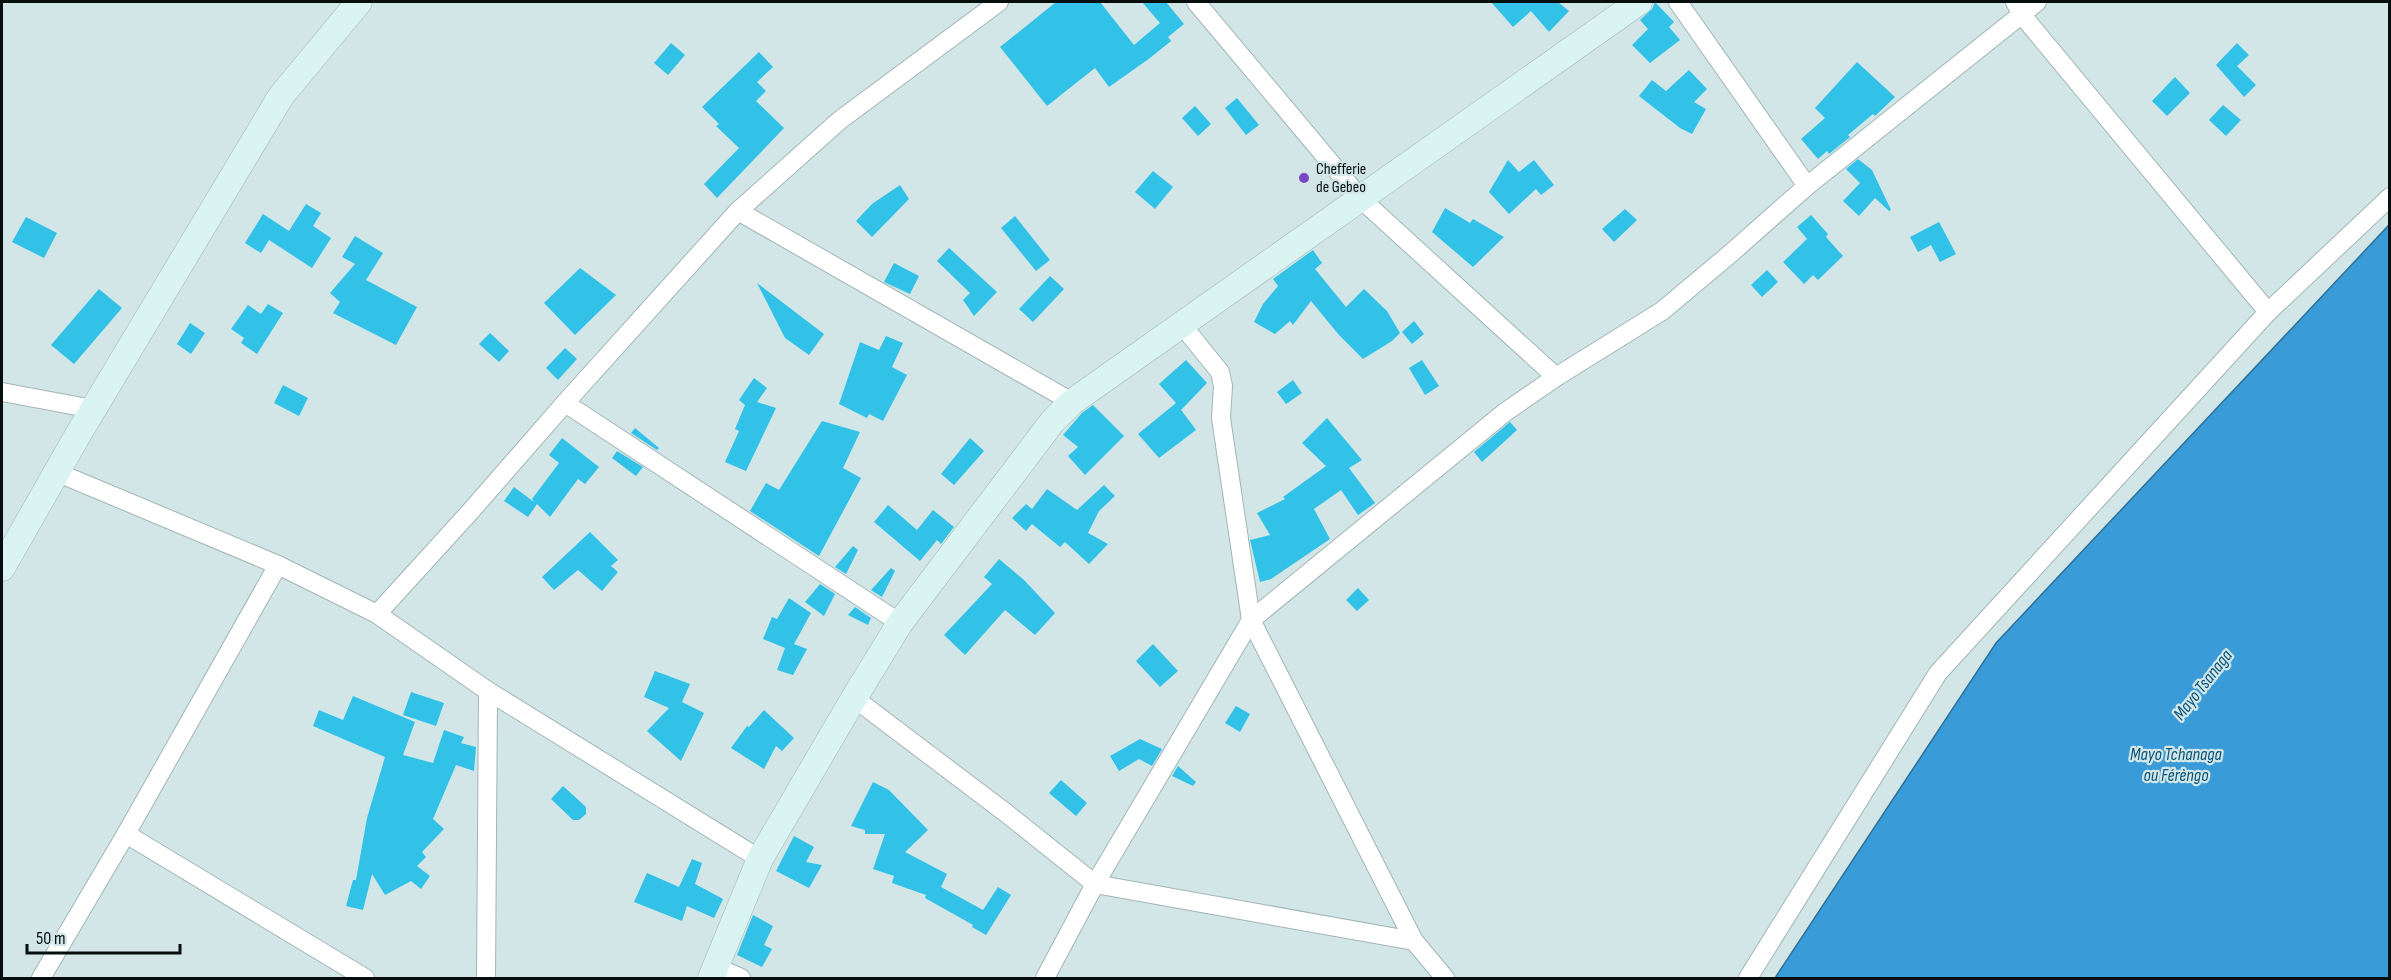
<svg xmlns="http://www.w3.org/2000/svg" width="2391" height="980" viewBox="0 0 2391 980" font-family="'Sofia Sans Condensed',sans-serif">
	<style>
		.water { fill: #399cd8; stroke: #2a719b; stroke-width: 1.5 }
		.building { fill: #32c1e7 }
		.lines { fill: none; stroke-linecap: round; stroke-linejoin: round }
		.street-casing { stroke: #a2b5b6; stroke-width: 20 }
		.secondary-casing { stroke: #a2b5b6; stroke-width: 27 }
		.street { stroke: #fff; stroke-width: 18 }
		.secondary { stroke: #daf5f1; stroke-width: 26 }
		.poi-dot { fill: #7748c0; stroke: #d2e6e7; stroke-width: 2 }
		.labels { text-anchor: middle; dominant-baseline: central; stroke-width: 4.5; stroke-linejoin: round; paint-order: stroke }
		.poi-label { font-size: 16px; fill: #070e0e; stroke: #d2e6e7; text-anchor: start }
		.water-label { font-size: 18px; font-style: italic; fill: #05537b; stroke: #d2e6e7 }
	</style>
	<rect width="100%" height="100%" fill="#d2e6e7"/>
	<polygon class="water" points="2389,225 2389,978 1775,978 1996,643"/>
	<g class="building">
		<polygon points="1056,2 1100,2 1134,45 1160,23 1142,2 1166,2 1184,24 1168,37 1171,41 1150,58 1109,87 1095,68 1047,106 1000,47"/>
		<polygon points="1491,2 1558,2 1569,11 1549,32 1531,11 1513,27"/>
		<polygon points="1655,2 1674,22 1669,27 1680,40 1650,63 1632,45 1648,29 1640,20 1652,9"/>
		<polygon points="671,43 685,55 668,75 654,63"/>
		<polygon points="2237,43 2249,55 2237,66 2256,85 2244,97 2216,65"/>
		<polygon points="759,52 773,67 757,82 766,91 756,101 784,128 717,198 704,184 739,148 716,126 719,124 702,107"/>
		<polygon points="1857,62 1895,97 1875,116 1873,114 1848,135 1850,137 1829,154 1827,151 1818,159 1801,139 1825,118 1815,108"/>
		<polygon points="1689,70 1707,89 1694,102 1706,109 1692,134 1680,128 1639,96 1652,80 1666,91"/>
		<polygon points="2175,77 2190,93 2167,116 2152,101"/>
		<polygon points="1237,98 1259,125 1246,135 1225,108"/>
		<polygon points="2223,105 2241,120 2226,136 2209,120"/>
		<polygon points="1195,106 1211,124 1198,136 1182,118"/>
		<polygon points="1858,159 1872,170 1891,210 1889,211 1875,198 1859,216 1843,201 1860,183 1846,169"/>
		<polygon points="1508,160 1519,172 1534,160 1554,185 1541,195 1536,189 1509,214 1489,192"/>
		<polygon points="1153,171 1173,187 1155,209 1135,192"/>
		<polygon points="900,185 909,199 872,237 856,221 872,204"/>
		<polygon points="306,204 321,213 313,226 331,238 312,268 269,240 261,253 245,243 263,214 289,231"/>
		<polygon points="1445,208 1470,223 1473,219 1504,237 1473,267 1432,232"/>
		<polygon points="1625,209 1637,220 1614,242 1602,229"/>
		<polygon points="1811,215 1828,234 1826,237 1843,256 1818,280 1813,275 1804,284 1783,262 1807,239 1797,227"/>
		<polygon points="1015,216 1050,260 1036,271 1001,228"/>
		<polygon points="26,217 57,233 44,258 12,242"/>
		<polygon points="1939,222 1956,254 1940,262 1931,245 1918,252 1910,237"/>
		<polygon points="355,236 383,253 366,280 417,307 396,345 333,313 340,302 330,293 355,264 342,257"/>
		<polygon points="949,248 997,292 974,316 963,300 970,293 937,261"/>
		<polygon points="1313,250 1322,263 1315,269 1346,307 1364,289 1387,311 1400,333 1392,341 1363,359 1339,335 1311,301 1293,325 1290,321 1275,334 1254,322 1263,304 1278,286 1273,279"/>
		<polygon points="894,263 919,276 910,294 884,282"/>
		<polygon points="580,268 616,295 575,335 544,303"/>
		<polygon points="1767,270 1778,282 1762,297 1751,285"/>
		<polygon points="1050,276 1064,289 1033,322 1019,309"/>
		<polygon points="757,283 824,334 809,355 785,338"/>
		<polygon points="99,289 122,308 74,364 51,345"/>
		<polygon points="268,304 283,313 257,354 241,343 244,338 231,329 248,305 261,314"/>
		<polygon points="1414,321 1424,334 1412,344 1402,332"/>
		<polygon points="190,323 205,333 191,354 177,344"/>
		<polygon points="490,333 509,351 499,362 479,344"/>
		<polygon points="886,336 903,343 892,367 907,375 883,421 869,414 867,418 839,404 860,342 879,350"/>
		<polygon points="565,348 577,359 558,380 546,368"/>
		<polygon points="1186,360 1207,383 1181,410 1176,403 1196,430 1159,458 1138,434 1176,403 1159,384"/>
		<polygon points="1422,360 1439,386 1425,395 1409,368"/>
		<polygon points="754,378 767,388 757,402 776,408 746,471 725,462 739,431 735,429 745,405 739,400"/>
		<polygon points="1293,380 1302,393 1286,404 1277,392"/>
		<polygon points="283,385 308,398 299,416 274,403"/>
		<polygon points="1093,405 1124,436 1085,475 1068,456 1078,447 1063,435 1082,413"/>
		<polygon points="1327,418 1362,460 1349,468 1375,503 1358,515 1341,490 1314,509 1330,539 1271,579 1260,582 1250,540 1270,535 1257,513 1285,499 1283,497 1326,466 1302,443"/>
		<polygon points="822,421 860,432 843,468 861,478 819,556 750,511 766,483 779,490"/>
		<polygon points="1510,422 1517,430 1482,462 1474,452"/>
		<polygon points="635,428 659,448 657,450 631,433"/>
		<polygon points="562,438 599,467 585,484 578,479 550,517 537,504 528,517 504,501 514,487 534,502 532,499 559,463 549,455"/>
		<polygon points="970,438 984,451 954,485 941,474"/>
		<polygon points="617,451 643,467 636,476 612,458"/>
		<polygon points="1104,485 1115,496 1099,511 1088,533 1108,544 1089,564 1065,542 1060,547 1032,524 1026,531 1012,518 1026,504 1032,509 1047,489 1077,510"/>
		<polygon points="888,505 917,530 933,510 954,527 941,544 937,540 920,561 874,522"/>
		<polygon points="590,532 618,560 611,566 618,572 602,591 578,570 554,590 542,577"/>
		<polygon points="853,546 858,550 846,574 835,567"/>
		<polygon points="999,559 1024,580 1055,613 1035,635 1005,610 965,655 944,635 992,584 984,577"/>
		<polygon points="891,568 895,571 882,597 871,590"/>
		<polygon points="820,584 835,594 824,616 805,602"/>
		<polygon points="1358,588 1369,600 1357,611 1346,600"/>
		<polygon points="789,598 811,613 794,644 807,649 793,675 777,670 785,648 763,639 772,617 777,619"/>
		<polygon points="855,607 871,618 868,625 848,615"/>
		<polygon points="1153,644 1178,671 1160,687 1136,661"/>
		<polygon points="655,671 690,684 682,702 704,713 681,761 647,731 669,708 644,697"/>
		<polygon points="411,692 444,703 436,726 403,715"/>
		<polygon points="353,696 415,722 403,755 433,763 444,730 464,737 461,743 476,747 474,771 456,765 433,819 444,829 422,852 426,857 417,866 430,876 421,889 411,881 385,895 372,874 363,910 346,906 353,880 356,880 367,818 385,757 313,726 319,710 343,720"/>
		<polygon points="1236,706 1250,714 1240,732 1225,723"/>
		<polygon points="764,710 794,738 782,751 776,746 764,769 731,748 747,726 749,727"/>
		<polygon points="1140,739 1162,749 1152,766 1139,759 1119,771 1110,756"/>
		<polygon points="1178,766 1196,782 1193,786 1172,776"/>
		<polygon points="1061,780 1087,803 1076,816 1049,793"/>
		<polygon points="873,782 889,790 928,830 905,852 947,874 941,887 983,910 998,887 1011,895 986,935 972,927 973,925 925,898 926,895 892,883 894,876 873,869 885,834 865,834 865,830 851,826"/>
		<polygon points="563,786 586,807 586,814 579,820 573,820 551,799"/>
		<polygon points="794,836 814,847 806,862 822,865 809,888 776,871"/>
		<polygon points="692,859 702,863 695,884 723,899 714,918 687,906 682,921 634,902 647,873 679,887"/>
		<polygon points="753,915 773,926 764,945 772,949 762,967 737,955"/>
	</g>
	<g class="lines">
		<g class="street-casing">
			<g id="street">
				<polyline points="1196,2 1361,199 1556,377"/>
				<polyline points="2015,2 2022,15 2268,312 2390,197"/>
				<polyline points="1807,186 2037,2"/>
				<polyline points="738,211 1072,402"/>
				<polyline points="1182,325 1220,372 1223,386 1221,418 1251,620 1414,941"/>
				<polyline points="2,392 93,409"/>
				<polyline points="565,403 900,623"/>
				<polyline points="56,472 278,565"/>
				<polyline points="377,614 469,513 565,403 738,211 840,120 999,2"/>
				<polyline points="488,691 760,859"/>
				<polyline points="854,698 1006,813 1095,884 1251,620 1504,413 1556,377 1662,311 1730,254 1807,186 1678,2"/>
				<polyline points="126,834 365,978"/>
				<polyline points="716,967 741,978"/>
				<polyline points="41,978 126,834 278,565 377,614 488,691 486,978"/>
				<polyline points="1045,978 1095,884 1414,941 1445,978"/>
				<polyline points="1748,978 1938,673 2268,312"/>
			</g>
		</g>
		<g class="secondary-casing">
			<g id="secondary">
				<polyline points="2,568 79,433 281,96 359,2"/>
				<polyline points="711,978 760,859 854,698 900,623 1052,422 1072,402 1639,2"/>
			</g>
		</g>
		<use href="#street" class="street"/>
		<use href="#secondary" class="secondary"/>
	</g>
	<circle class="poi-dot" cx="1304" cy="178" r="6"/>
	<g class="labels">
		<g class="poi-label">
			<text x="1316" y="169">Chefferie<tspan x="1316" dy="18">de Gebeo</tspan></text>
		</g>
		<g class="water-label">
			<text transform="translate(2203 685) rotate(-52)">Mayo Tsanaga</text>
			<text x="2176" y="754">Mayo Tchanaga<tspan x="2176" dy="21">ou Férèngo</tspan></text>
		</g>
	</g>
	<rect width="2391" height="980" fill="none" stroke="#070e0e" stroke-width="6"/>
	<path d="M27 944v9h153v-9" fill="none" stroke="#070e0e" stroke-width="3"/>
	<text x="36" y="944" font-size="18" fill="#070e0e" stroke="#d2e6e7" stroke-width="4.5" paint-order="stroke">50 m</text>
</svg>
